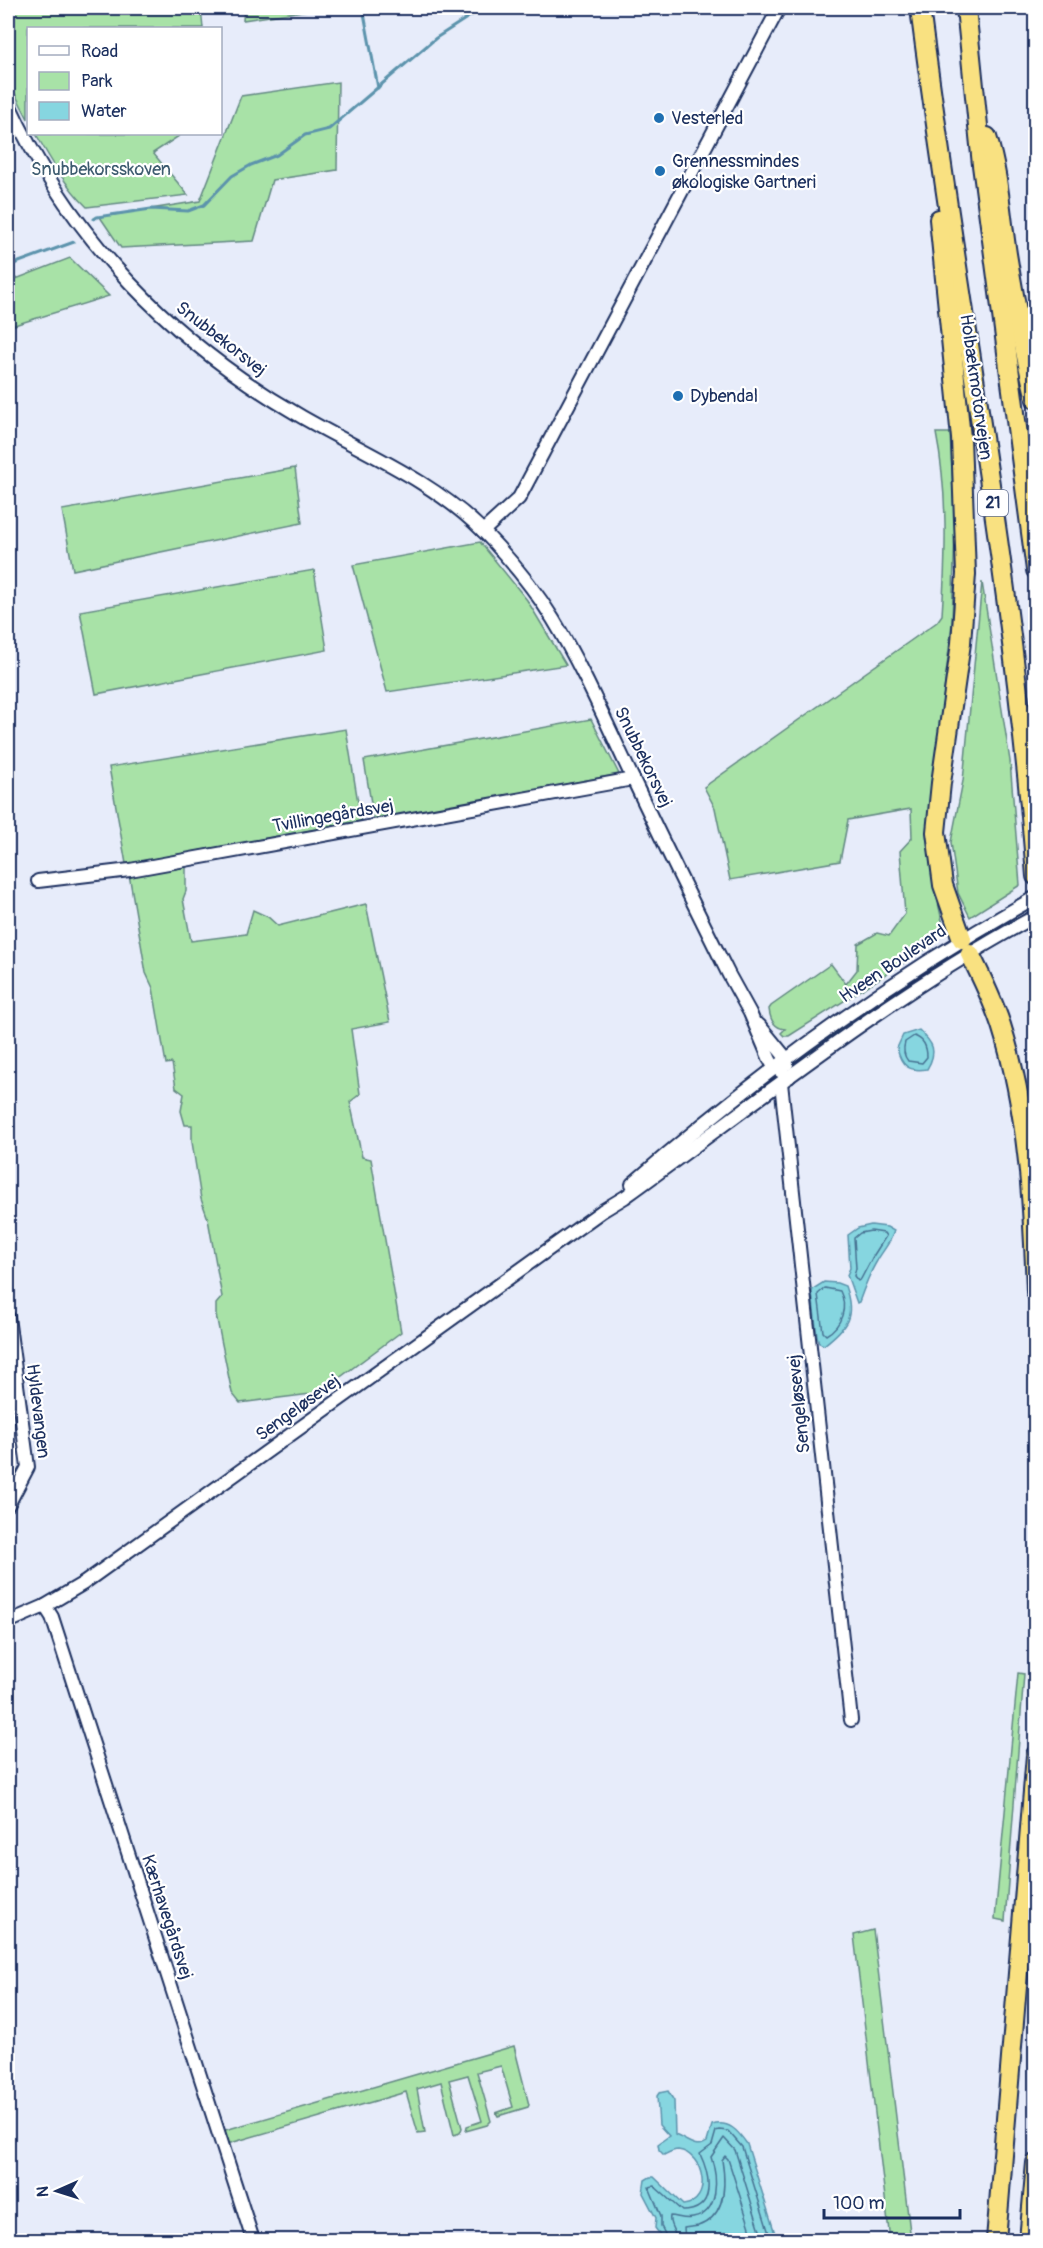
<svg xmlns="http://www.w3.org/2000/svg" width="1043" height="2248" viewBox="0 0 1043 2248" font-family="Pangolin,sans-serif">
	<style>
		.green { fill: #a8e2a7; stroke: #628882; stroke-width: 1.5 }
		.water { fill: #86d6e0; stroke: #5b93ac; stroke-width: 1.5 }
		.lines { fill: none; stroke-linecap: round; stroke-linejoin: round }
		.shore { stroke: #467292; stroke-width: 1.5 }
		.stream { stroke: #5b93ac; stroke-width: 3 }
		.minor-casing { stroke: #1b2f5e; stroke-width: 16 }
		.highway-casing { stroke: #1b2f5e; stroke-width: 22 }
		.minor { stroke: #fff; stroke-width: 12 }
		.highway { stroke: #f9e181; stroke-width: 18 }
		.poi-dot { fill: #1f6fb2; stroke: #fff; stroke-width: 2 }
		.labels { text-anchor: middle; dominant-baseline: central; stroke-width: 4.5; stroke-linejoin: round; paint-order: stroke }
		.shield { fill: #fff; stroke: #5f6d8e; stroke-width: 1.5 }
		.shield-label { font-size: 16px; font-weight: bold; fill: #1b2f5e }
		.poi-label { font-size: 18px; fill: #1b2f5e; stroke: #fff; text-anchor: start }
		.park-label { font-size: 18px; fill: #3e5c70; stroke: #fff }
		.street-label { font-size: 18px; fill: #1b2f5e; stroke: #fff }
	</style>
	<rect width="100%" height="100%" fill="#e7ecfa"/>
	<filter id="ink" filterUnits="userSpaceOnUse"><feTurbulence type="fractalNoise" baseFrequency=".0167" numOctaves="2"/><feDisplacementMap in="SourceGraphic" scale="12" xChannelSelector="R" yChannelSelector="G"/><feConvolveMatrix kernelMatrix="1 2 1 2 8 2 1 2 1" color-interpolation-filters="sRGB"/></filter>
	<g filter="url(#ink)">
		<g class="green">
			<polygon points="8,8 201,8 203,28 28,28 28,119 8,80"/>
			<polygon points="244,8 322,8 243,20"/>
			<polygon points="338,82 337,170 272,180 254,241 121,248 100,217 200,201 241,96"/>
			<path d="M36,134H182L153,153L188,195L87,207C66,187 50,159 36,134Z"/>
			<polygon points="70,258 109,296 8,327 8,282"/>
			<path d="M936,433H950L955,530L952,623L927,837L932,876L943,925L935,943L789,1036H784L781,1033L785,1029C774,1028 770,1019 769,1009L771,1006L831,964L846,984L857,970L858,944L877,933L889,936L905,914L900,851L912,838L911,809L848,820L840,861L730,880L715,808L704,787L937,622L942,615C946,553 948,493 936,433Z"/>
			<polygon points="295,468 302,523 73,570 62,510"/>
			<polygon points="480,542 527,600 566,665 387,692 353,565"/>
			<polygon points="314,570 327,650 96,694 80,611"/>
			<polygon points="982,582 1010,761 1020,885 970,917 958,893 951,842 963,781"/>
			<polygon points="591,719 619,774 374,821 364,760"/>
			<polygon points="346,729 361,821 126,864 109,767"/>
			<polygon points="186,864 186,891 183,899 191,941 246,934 253,910 268,917 278,926 366,904 390,1022 351,1029 360,1094 350,1102 362,1157 371,1159 401,1332 323,1390 311,1394 240,1403 232,1393 216,1315 216,1304 222,1297 208,1219 201,1199 192,1142 192,1125 185,1125 181,1111 184,1094 176,1088 172,1063 166,1064 153,988 146,973 129,874"/>
			<polygon points="959,946 965,951 817,1051 798,1060 796,1058"/>
			<polygon points="772,1074 778,1076 775,1080 731,1112 710,1131 642,1181"/>
			<polygon points="1018,1673 1024,1674 1005,1921 995,1919"/>
			<polygon points="873,1930 875,1945 911,2240 890,2240 854,1935"/>
			<polygon points="514,2046 529,2105 528,2107 498,2116 496,2113 513,2107 501,2066 477,2072 491,2121 487,2125 466,2131 467,2126 482,2121 468,2075 449,2080 462,2128 460,2133 454,2135 441,2082 417,2089 425,2132 418,2133 406,2092 227,2144 222,2131"/>
		</g>
		<g class="water">
			<path d="M919,1030C933,1043 938,1051 927,1069C909,1072 901,1066 897,1048L903,1035Z"/>
			<path d="M871,1225L887,1227L894,1231C890,1244 883,1250 877,1261C869,1274 864,1288 859,1302L857,1303L847,1275L850,1268L848,1235L858,1228Z"/>
			<path d="M824,1282L837,1283L845,1286C856,1317 847,1327 824,1345L819,1343L817,1336L812,1292L813,1289Z"/>
			<path d="M668,2091L674,2101L675,2135C686,2139 696,2150 707,2142L712,2125C729,2120 738,2131 747,2144L777,2240H664L655,2228L656,2218L643,2193L645,2180L650,2177H654L683,2205C713,2203 705,2153 678,2150C673,2150 668,2153 664,2155L659,2150L658,2144L669,2136L659,2125L657,2096L659,2093Z"/>
		</g>
		<g class="lines">
			<g class="shore">
				<path d="M914,1036C924,1039 927,1048 927,1057L922,1063L908,1061C903,1055 903,1049 905,1042Z"/>
				<polygon points="871,1231 884,1233 886,1236 872,1258 861,1279 858,1281 854,1276 856,1268 854,1238 860,1233"/>
				<path d="M825,1288L840,1291C848,1307 842,1326 826,1335L823,1332L818,1294Z"/>
				<path d="M668,2240L661,2226V2216L649,2187L654,2186L682,2211C717,2211 710,2175 700,2154L712,2145L716,2131L719,2130L728,2131L742,2147L771,2240"/>
				<path d="M676,2240C676,2230 668,2226 670,2216C677,2216 684,2220 693,2218C720,2213 718,2177 711,2157L724,2138L735,2150L763,2240"/>
				<path d="M685,2240L684,2228C689,2227 694,2227 698,2226C727,2216 726,2184 722,2160L725,2156L728,2159L754,2240"/>
			</g>
			<g class="stream">
				<polyline points="363,8 378,88"/>
				<polyline points="94,219 97,217 151,209 188,211 204,205 232,176 251,165 277,155 305,135 329,129 436,38 470,16 488,8"/>
				<polyline points="8,266 74,242"/>
			</g>
			<g class="minor-casing">
				<g id="minor">
					<path d="M8,102C69,237 174,344 302,417C363,452 434,481 484,532C509,558 534,588 553,619C584,670 608,727 634,781C665,846 697,911 729,975L750,1013L770,1060L774,1067L789,1077"/>
					<polyline points="483,531 519,498 779,8"/>
					<polyline points="38,881 130,870 633,779"/>
					<polyline points="759,1025 786,1058 787,1064"/>
					<polyline points="781,1083 851,1720"/>
					<path d="M632,1184C757,1075 891,978 1036,897"/>
					<polyline points="8,1317 28,1467 8,1505"/>
					<polyline points="45,1606 52,1617 253,2240"/>
					<path d="M8,1622L45,1606L84,1583L602,1211L625,1197C760,1100 889,995 1036,916"/>
				</g>
			</g>
			<g class="highway-casing">
				<g id="highway">
					<path d="M920,8C957,297 1014,584 1036,876"/>
					<polyline points="966,8 982,165 1036,570"/>
					<path d="M987,137C999,175 1001,215 1007,254C1015,303 1024,351 1036,399"/>
					<polyline points="939,219 961,438 966,574 961,643 941,783 936,832 943,885 962,939"/>
					<path d="M970,954C982,978 993,1001 1001,1025C1028,1110 1033,1204 1036,1292"/>
					<polyline points="996,2240 1036,1755"/>
					<polyline points="1029,2240 1036,2163"/>
				</g>
			</g>
			<use href="#minor" class="minor"/>
			<use href="#highway" class="highway"/>
		</g>
	</g>
	<g class="poi-dot">
		<circle cx="659" cy="118" r="6"/>
		<circle cx="660" cy="171" r="6"/>
		<circle cx="678" cy="396" r="6"/>
	</g>
	<g class="labels">
		<rect class="shield" x="978" y="490" width="30" height="26" rx="4.5"/>
		<g class="shield-label">
			<text x="993" y="503">21</text>
		</g>
		<g class="poi-label">
			<text x="671" y="118">Vesterled</text>
			<text x="672" y="161">Grennessmindes<tspan x="672" dy="21">økologiske Gartneri</tspan></text>
			<text x="690" y="396">Dybendal</text>
		</g>
		<g class="park-label">
			<text x="101" y="169">Snubbekorsskoven</text>
		</g>
		<g class="street-label">
			<text transform="translate(221 339) rotate(38)">Snubbekorsvej</text>
			<text transform="translate(976 387) rotate(82)">Holbækmotorvejen</text>
			<text transform="translate(643 757) rotate(64)">Snubbekorsvej</text>
			<text transform="translate(333 816) rotate(-10)">Tvillingegårdsvej</text>
			<text transform="translate(893 964) rotate(-34)">Hveen Boulevard</text>
			<text transform="translate(799 1404) rotate(-96)">Sengeløsevej</text>
			<text transform="translate(298 1408) rotate(-36)">Sengeløsevej</text>
			<text transform="translate(38 1411) rotate(83)">Hyldevangen</text>
			<text transform="translate(167 1917) rotate(72)">Kærhavegårdsvej</text>
		</g>
	</g>
	<rect width="1043" height="2248" fill="none" stroke="#fff" stroke-width="30"/>
	<rect x="15" y="15" width="1013" height="2218" fill="none" stroke="#1b2f5e" stroke-width="2" filter="url(#ink)"/>
	<rect x="27" y="27" width="195" height="108" fill="#ffffff" stroke="#a4acbf" stroke-width="1.5"/>
	<rect x="39" y="46" width="30" height="9" fill="#ffffff" stroke="#a4acbf" stroke-width="1.5"/>
	<text x="81" y="57" font-size="18" fill="#1b2f5e">Road</text>
	<rect x="39" y="72" width="30" height="18" fill="#a8e2a7" stroke="#a4acbf" stroke-width="1.5"/>
	<text x="81" y="87" font-size="18" fill="#1b2f5e">Park</text>
	<rect x="39" y="102" width="30" height="18" fill="#86d6e0" stroke="#a4acbf" stroke-width="1.5"/>
	<text x="81" y="117" font-size="18" fill="#1b2f5e">Water</text>
	<g transform="translate(57 2191) rotate(267)" stroke="#ffffff" stroke-width="4.5" paint-order="stroke">
	<path d="M0-4.5L10 22L0 15L-10 22Z" fill="#1b2f5e"/>
	<text y="-9" font-size="16" font-weight="bold" text-anchor="middle" fill="#1b2f5e">N</text>
	</g>
	<path d="M824 2209v9h136v-9" fill="none" stroke="#1b2f5e" stroke-width="3"/>
	<text x="833" y="2209" font-size="18" fill="#1b2f5e" stroke="#ffffff" stroke-width="4.5" paint-order="stroke">100 m</text>
</svg>
